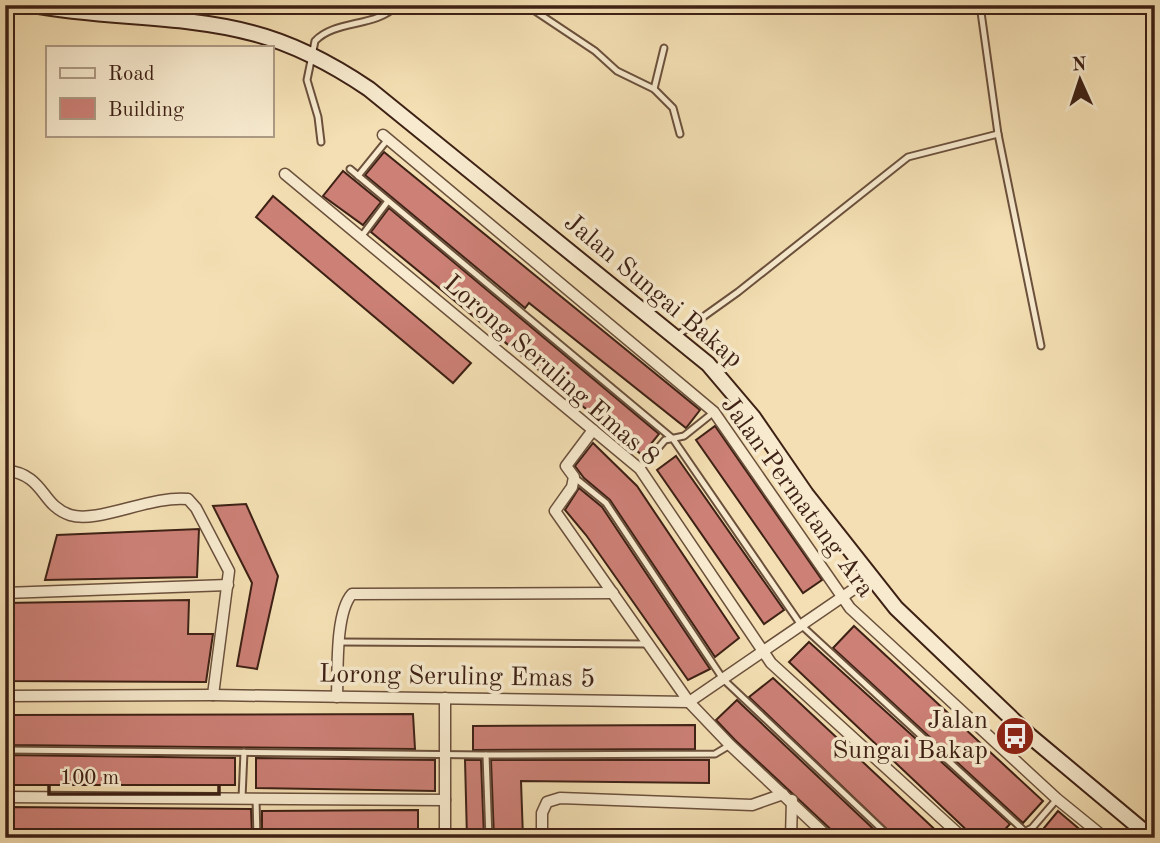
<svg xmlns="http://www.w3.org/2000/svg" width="1160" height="843" viewBox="0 0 1160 843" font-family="'Old Standard TT',serif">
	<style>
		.building { fill: #cc8076; stroke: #3e2115; stroke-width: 2 }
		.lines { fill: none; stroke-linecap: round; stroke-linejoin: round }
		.service-casing { stroke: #6b503c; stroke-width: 9 }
		.minor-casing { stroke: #6b503c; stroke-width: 13 }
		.secondary-casing { stroke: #3e2115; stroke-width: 18 }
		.service { stroke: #f7eace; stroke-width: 5 }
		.minor { stroke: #f7eace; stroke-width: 10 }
		.secondary { stroke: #f7eace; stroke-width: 14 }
		.labels { text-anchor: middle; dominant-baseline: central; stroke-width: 7; stroke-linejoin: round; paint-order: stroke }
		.street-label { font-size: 26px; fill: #3e2115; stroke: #f7eace }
		.poi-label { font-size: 26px; fill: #3e2115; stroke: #f7eace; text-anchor: end }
	</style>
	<rect width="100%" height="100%" fill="#f3dfb3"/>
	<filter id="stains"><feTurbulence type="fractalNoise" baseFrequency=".00286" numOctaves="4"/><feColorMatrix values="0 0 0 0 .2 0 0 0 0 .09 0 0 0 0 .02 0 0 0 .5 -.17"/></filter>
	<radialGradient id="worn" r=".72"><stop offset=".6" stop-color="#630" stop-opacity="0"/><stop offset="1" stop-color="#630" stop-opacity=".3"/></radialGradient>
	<g class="building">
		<polygon points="384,152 700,410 686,428 529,303 525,308 365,175"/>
		<polygon points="343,171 381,202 363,225 323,196"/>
		<polygon points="273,196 471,363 453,383 256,217"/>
		<polygon points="389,208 659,434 642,455 371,232"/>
		<polygon points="715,426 822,580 803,593 696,440"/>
		<polygon points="593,443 637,486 739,638 715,657 610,500 584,478 575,466"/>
		<polygon points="676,456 784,610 764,624 657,470"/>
		<polygon points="579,488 602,507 710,669 688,680 586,535 565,510"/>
		<polygon points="246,504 278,576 257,669 237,666 252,583 213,506"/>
		<polygon points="199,529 197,577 45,580 57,535"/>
		<polygon points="189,600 188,634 213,634 206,682 5,681 5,603"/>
		<polygon points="854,626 1043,801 1023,823 833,648"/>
		<polygon points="809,642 1010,824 997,838 975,838 789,662"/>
		<polygon points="773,678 944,838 896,838 749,697"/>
		<polygon points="737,700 741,704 883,838 840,838 735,740 716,720"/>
		<polygon points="413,714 415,749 5,745 5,715"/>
		<polygon points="695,725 695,749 473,750 473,726"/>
		<polygon points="5,755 235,758 235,785 5,785"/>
		<polygon points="256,758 435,760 435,791 256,788"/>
		<polygon points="465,760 481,760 484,838 467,838"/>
		<polygon points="491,760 709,760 709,783 521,781 523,838 494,838"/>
		<polygon points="7,807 251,809 252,834 6,832"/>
		<polygon points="418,810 418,835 264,837 262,834 262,811"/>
		<polygon points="1058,811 1090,838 1044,838 1039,834"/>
	</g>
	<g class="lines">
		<g class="service-casing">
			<g id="service">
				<polyline points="526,5 595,51 617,71 654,89 673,108 680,134"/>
				<polyline points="980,5 998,134 1041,346"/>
				<polyline points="654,89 664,48"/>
				<path d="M321,142L318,117L307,80L315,41C336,19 376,28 397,5"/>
				<polyline points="350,169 673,439 801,625 1032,838"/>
				<polyline points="358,176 388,139"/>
				<polyline points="361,237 388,201"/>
				<polyline points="675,337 738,292 908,157 998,134"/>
				<polyline points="640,469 665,440 684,436 714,412"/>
				<polyline points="574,477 606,503 723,679 891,838"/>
				<polyline points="339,642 648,644"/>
				<polyline points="5,750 486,755"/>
				<polyline points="242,798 244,752"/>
				<polyline points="256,799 257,838"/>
				<polyline points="489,838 486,755 715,754 730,745"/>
				<polyline points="1012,838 1032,828 1057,799"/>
			</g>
		</g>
		<g class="minor-casing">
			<g id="minor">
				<polyline points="383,135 714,412 850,608 1057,799 1105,838"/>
				<polyline points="285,174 640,469 771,663 963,838"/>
				<polyline points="593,430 566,466 574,477 572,487 555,511 689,702 730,745 829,838"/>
				<path d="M5,470C46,475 40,505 70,515C98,524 151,495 188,499L196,508L229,571L213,695"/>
				<polyline points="5,593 228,585"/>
				<polyline points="5,696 213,695 689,702 870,578"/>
				<path d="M337,697C338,671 335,613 352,594L613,593"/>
				<polyline points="445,698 445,838"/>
				<polyline points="5,797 445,800"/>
				<polyline points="542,838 542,813 547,802 560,798 752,805 783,794"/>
				<polyline points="791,838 792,800"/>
			</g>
		</g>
		<g class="secondary-casing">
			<path id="secondary" d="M32,5C105,19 181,14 252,33C295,44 332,64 369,89L708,364L753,417L806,494L896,608L1030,736L1152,838"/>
		</g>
		<use href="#service" class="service"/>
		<use href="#minor" class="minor"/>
		<use href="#secondary" class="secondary"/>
	</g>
	<defs>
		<g id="bus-disc" transform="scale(2.0125)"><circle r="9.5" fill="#8f2418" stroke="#f7eace"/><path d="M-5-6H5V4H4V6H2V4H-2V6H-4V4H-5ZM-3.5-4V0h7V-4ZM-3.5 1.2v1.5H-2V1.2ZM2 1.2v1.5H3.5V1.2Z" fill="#fff"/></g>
	</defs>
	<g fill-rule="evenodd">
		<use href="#bus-disc" x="1015" y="736"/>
	</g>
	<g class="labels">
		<g class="street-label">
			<text transform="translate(653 291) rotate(40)">Jalan Sungai Bakap</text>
			<text transform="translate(551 371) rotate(41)">Lorong Seruling Emas 8</text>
			<text transform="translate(797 497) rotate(54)">Jalan Permatang Ara</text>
			<text transform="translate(457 677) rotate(1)">Lorong Seruling Emas 5</text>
		</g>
		<g class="poi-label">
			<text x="988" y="721">Jalan<tspan x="988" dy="30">Sungai Bakap</tspan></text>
		</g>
	</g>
	<rect width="1160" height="843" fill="none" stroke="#f3dfb3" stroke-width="28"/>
	<rect x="7" y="7" width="1146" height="829" fill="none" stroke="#3e2115" stroke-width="3.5"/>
	<rect x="14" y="14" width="1132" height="815" fill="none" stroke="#3e2115" stroke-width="2"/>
	<rect x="46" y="46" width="228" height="91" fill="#f7eace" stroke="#ad9a84" stroke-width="2"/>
	<rect x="60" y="68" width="35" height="10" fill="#f7eace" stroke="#ad9a84" stroke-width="2"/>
	<text x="108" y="80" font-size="21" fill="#3e2115">Road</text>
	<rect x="60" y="98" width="35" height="21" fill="#cc8076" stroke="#ad9a84" stroke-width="2"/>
	<text x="108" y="116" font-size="21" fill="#3e2115">Building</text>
	<g transform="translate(1080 80) rotate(357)" stroke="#f7eace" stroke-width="5" paint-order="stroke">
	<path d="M0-5L12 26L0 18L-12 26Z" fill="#3e2115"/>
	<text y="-10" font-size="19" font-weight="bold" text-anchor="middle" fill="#3e2115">N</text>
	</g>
	<path d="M49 784v10h170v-10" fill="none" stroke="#3e2115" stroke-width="3.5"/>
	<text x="60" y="784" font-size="21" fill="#3e2115" stroke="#f7eace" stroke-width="5" paint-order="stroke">100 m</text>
	<rect width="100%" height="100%" filter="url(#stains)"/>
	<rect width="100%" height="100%" fill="url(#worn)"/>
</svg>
